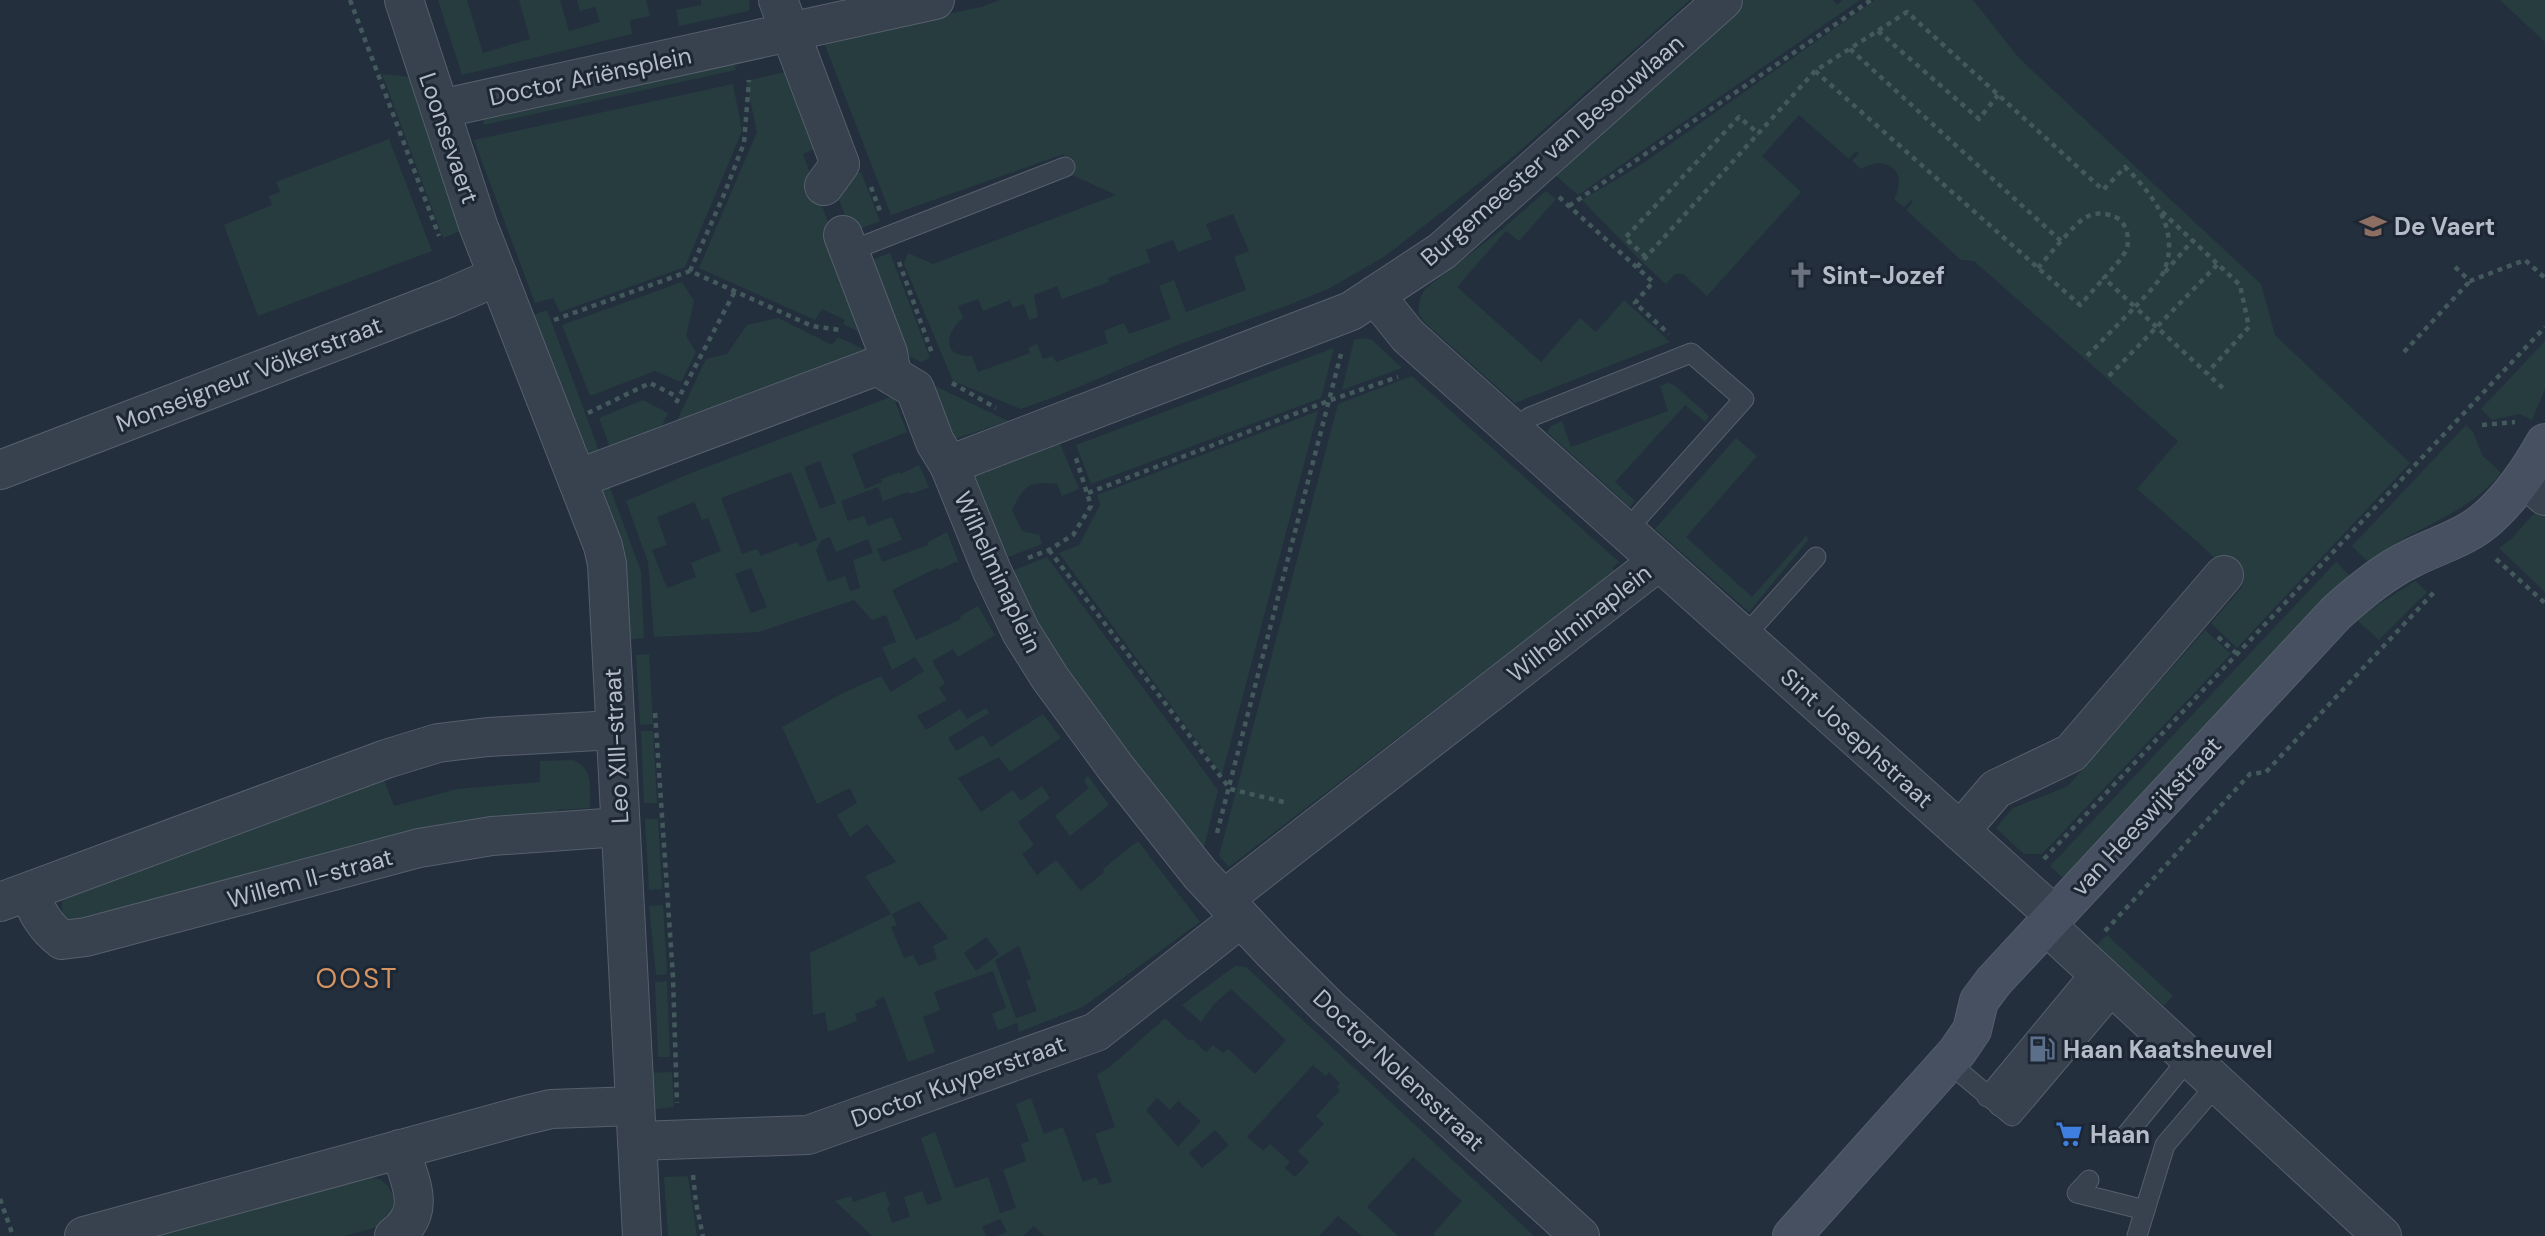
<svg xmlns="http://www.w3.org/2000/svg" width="2545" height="1236" viewBox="0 0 2545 1236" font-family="'DM Sans',sans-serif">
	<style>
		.green { fill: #263c3f; fill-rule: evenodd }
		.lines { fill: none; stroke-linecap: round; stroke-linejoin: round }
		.lane-casing { stroke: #565f6c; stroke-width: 21 }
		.street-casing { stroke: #565f6c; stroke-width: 40 }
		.secondary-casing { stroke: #565f6c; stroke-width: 40 }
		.path { stroke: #44595c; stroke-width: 4.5; stroke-dasharray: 5 5; stroke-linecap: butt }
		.lane { stroke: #38414e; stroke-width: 19 }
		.street { stroke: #38414e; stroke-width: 38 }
		.secondary { stroke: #465061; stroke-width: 38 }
		.labels { text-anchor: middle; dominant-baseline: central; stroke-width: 6; stroke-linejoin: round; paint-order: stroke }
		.street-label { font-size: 24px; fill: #b4bcc9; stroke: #1d2633 }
		.poi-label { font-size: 24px; font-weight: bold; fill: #b4bcc9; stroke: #1d2633; text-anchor: start }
		.quarter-label { font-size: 28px; letter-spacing: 2px; fill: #d59563; stroke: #1d2633 }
	</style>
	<rect width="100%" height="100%" fill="#242f3e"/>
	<g class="green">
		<polygon points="438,0 467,0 483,53 530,39 519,0 560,0 569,31 600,22 595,7 580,11 577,0 646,0 650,16 630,20 632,34 462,75"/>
		<polygon points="701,0 749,0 750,8 748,11 679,26 676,10 701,5"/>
		<path d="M1000,0H1690L1515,155L1384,257L1330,288L1289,305L1180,344L1057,396L1021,409L953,381L904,264L908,253L933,264L1116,195L1072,175L1064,154L891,215L823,40L981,7ZM1233,214L1249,251L1234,257L1246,290L1186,312L1174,280L1159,286L1171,319L1129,334L1124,323L1104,331L1108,343L1056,362L1053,356L1043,359L1037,344L1028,348L1030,353L978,372L972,356C939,357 947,331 963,318L958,306L978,299L983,311L1010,300L1013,308L1024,304L1029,320L1038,317L1034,295L1057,286L1062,299L1109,282L1108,278L1150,262L1146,250L1173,240L1178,252L1212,239L1206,224Z"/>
		<polygon points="1745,0 1833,0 1837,5 1843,0 1860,0 1578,195 1553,173"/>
		<path d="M1875,0H1973L2019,58L2261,284L2275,335L2410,463L2237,648L2211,623L2243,586L2201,545L2137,489L2178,441L1974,261L1961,260L1906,210L1913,202L1911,200L1904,207L1894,199C1909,172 1887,153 1861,169L1852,161L1859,153L1856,151L1849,159L1799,115L1762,156L1801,192L1707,296L1683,274H1675L1666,284L1642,262L1582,200L1642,164Z"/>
		<polygon points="2500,0 2545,0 2545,42"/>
		<polygon points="733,58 736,70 484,125 482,112"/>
		<polygon points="793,70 822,146 803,154 870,337 843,324 845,320 822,309 815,320 699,268 757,132 746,81"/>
		<polygon points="382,74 411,77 465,229 443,238"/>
		<polygon points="733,84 742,131 685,267 560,312 553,298 535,303 474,140"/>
		<polygon points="389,139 432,251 258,316 224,225 272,205 269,196 280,192 276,182"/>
		<polygon points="861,172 880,221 852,232 832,183"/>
		<polygon points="1546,191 1556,199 1519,241 1506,231 1457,287 1541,362 1580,318 1596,332 1624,300 1670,342 1515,403 1424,322 1418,313 1420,298 1425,289 1501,230"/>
		<polygon points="890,253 930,358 921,362 900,352 867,262"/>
		<polygon points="682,282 694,301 686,336 696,352 681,382 655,371 590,396 562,325"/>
		<polygon points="547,310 602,459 591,461 528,317"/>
		<polygon points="778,318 832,345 838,337 877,355 671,433 706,359 727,354 747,325"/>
		<polygon points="1364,338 1372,340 1402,368 1342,390 1354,340"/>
		<polygon points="2545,341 2545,389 2532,420 2519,414 2492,420 2481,409"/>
		<polygon points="1334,348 1321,398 1091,484 1076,445"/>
		<polygon points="1412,376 1619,562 1612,568 1615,571 1229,867 1219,856 1338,404"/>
		<polygon points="1668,383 1674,385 1708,415 1708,419 1705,422 1685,405 1615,482 1635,501 1630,507 1547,432 1551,426 1562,421 1571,447 1668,411 1660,386"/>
		<polygon points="931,384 1008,421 955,439"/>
		<path d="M893,396L907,432L852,454L865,489L882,482L881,479L900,472L901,474L919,465L930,489L927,488L910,494L908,492L883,501L878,487L841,501L848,521L864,516L868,526L892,517L902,540L877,549L882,562L928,545V542L947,532L959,563L956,562L939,570L937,568L892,590L916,640L961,619L960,616L978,606L995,635L958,657L953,649L932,661L945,683L939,688L947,700L917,716L926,730L960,709L967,719L986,708L989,713L948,738L956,751L983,735L991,747L1043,714L1061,738L1010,772L999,757L958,778L981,812L1013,790L1021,801L1042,786L1050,798L1018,822L1034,845L1022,854L1037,875L1056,860L1081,891L1104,872L1103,869L1138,841L1200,922L1083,1007L1019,1032L1017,1023L998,1030L992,1014L1006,1008L993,971L934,992L940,1010L923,1017L935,1052L908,1062L884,997L875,1001L877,1006L855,1014L857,1021L828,1032L825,1012L813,1015L810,953L891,914L865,876L896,862L867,824L850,837L837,815L857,803L850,788L817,804L782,727L843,693L881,676L891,692L924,671L915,657L892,670L882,647L896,642L886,615L872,620L854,600L759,632L654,637L648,562L626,501L691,473ZM820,461L836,503L820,509L804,467ZM791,472L817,540L800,547L797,542L761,556L757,549L742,554L721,498ZM694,502L702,520L708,518L721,551L691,563L696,577L667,588L652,550L667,545L657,517ZM830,537L836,552L868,539L873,553L853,560L860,588L850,591L845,576L828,582L816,550L822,540ZM751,568L767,607L751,613L735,574ZM919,901L948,938L933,946L937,959L919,966L913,955L904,958L891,927L897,925L892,914ZM986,937L999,954L976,971L964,953ZM1019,946L1031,979L1026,981L1037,1011L1016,1018L995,960Z"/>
		<polygon points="643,400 668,413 656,439 613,455 599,418"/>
		<polygon points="1318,411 1222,775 1059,553 1079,545 1100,505 1097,495"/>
		<path d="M2466,425L2473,432L2482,455L2501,473C2475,505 2440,519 2405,538C2392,545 2380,554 2368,562L2352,546Z"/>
		<polygon points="1736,438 1757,456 1686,537 1752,597 1806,536 1809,539 1749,612 1655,529"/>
		<path d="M1059,441L1079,489L1062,496L1057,484C1027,481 1025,485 1012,510L1022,531L1039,535L1042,544L1003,559L974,476L978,472Z"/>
		<polygon points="607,480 641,571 644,638 624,640 599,489"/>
		<polygon points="2538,509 2545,515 2545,592 2499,548 2511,539"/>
		<polygon points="1047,557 1218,790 1203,852 1148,786 1049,645 1010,572"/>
		<polygon points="2336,562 2350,576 2065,880 2050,866"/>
		<polygon points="2415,581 2427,592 2379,640 2356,619"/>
		<polygon points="2205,630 2231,654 2042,854 2024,854 1996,828 2013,808 2068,786"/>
		<polygon points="649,654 653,724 640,725 636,655"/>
		<polygon points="641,731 653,731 657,803 644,803"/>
		<path d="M573,760C594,768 590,789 590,808L557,810L556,820L79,922L69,920L62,912V902L68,894L383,778L394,806L457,789L540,782V761Z"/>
		<polygon points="1088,776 1109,805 1070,836 1055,816 1089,788 1084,781"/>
		<polygon points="645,819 658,819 662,889 649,890"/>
		<polygon points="663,905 667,974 656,975 649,906"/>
		<polygon points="2107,935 2173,996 2164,1006 2097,945"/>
		<path d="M1235,966L1246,967L1534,1236H1436L1433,1234L1462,1201L1413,1157L1367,1207L1398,1236H1362L1338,1216L1319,1236H1044L1034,1226L1023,1236H997L1007,1232L1000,1219L982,1227L986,1236H872L835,1201L851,1196L853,1202L885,1191L890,1206L887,1208L892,1223L910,1217L904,1197L922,1191L927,1205L942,1200L921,1138L935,1132L955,1188L988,1177L1000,1213L1016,1208L1003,1170L1026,1161L1021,1144L1029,1141L1016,1104L1031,1098L1044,1134L1063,1127L1083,1182L1096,1177L1100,1185L1112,1182L1095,1134L1115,1127L1097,1075L1111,1066L1165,1018L1189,1041L1192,1039L1206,1052L1213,1045L1223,1053L1228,1049L1255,1074L1286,1040L1231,989L1215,1003L1201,1022L1182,1005ZM1313,1065L1326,1076L1329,1072L1340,1083L1337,1087L1340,1090L1316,1116L1324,1124L1298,1151L1309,1162L1295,1177L1285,1168L1290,1162L1270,1144L1263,1151L1247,1137ZM1157,1098L1170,1110L1178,1101L1201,1121L1178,1147L1146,1110ZM1215,1130L1229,1145L1202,1168L1189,1153Z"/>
		<polygon points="667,981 670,1057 658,1057 655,982"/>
		<polygon points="672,1072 674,1107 649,1110 647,1073"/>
		<polygon points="688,1176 697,1236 668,1236 664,1177"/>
		<polygon points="372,1177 381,1180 388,1186 394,1198 391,1215 377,1227 345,1236 158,1236 166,1230"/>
	</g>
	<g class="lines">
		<g class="lane-casing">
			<g id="lane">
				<polyline points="850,251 1065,167"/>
				<polyline points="1514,431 1530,417 1691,353 1744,399 1626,531"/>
				<polyline points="1744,637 1816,557"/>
				<polyline points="1948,1062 2012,1116 2118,991"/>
				<polyline points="1987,1097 2093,969"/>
				<polyline points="1999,1106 2106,980"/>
				<polyline points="2127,1134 2190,1057"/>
				<polyline points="2089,1180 2077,1193 2145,1210 2165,1145 2218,1083"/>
				<polyline points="2137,1236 2145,1210"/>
			</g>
		</g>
		<g class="street-casing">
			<g id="street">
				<polyline points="404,0 478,225 603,546 607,564 642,1236"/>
				<polyline points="778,0 840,164 824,186"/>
				<polyline points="440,109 935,0"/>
				<polyline points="843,235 888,353 892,375"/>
				<polyline points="1375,295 1408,336 2054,915"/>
				<polyline points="949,465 1351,311 1442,251 1723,0"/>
				<polyline points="0,470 448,298 498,276"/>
				<polyline points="2525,478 2545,496"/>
				<polyline points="577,479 877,366 915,389 935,442 949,465 992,571 1021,632 1050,678 1116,768 1200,874 1272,951 1328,1007 1580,1236"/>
				<polyline points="1960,831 1996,789 2071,753 2224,575"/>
				<path d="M29,892C37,912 44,926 62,940L86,937L419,848L492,836L620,827"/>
				<polyline points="1224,899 1659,561"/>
				<polyline points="0,902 386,759 438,743 488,737 615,730"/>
				<polyline points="2046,925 2382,1236"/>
				<polyline points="637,1141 808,1135 1096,1032 1241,918"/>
				<polyline points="84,1236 522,1116 551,1109 635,1106"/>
				<path d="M394,1236C428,1212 410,1182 400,1149"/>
			</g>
		</g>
		<g class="secondary-casing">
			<path id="secondary" d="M1792,1236L1957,1052L1972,1030L1979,1001L1994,981L2336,613C2358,593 2383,572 2410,559C2437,545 2467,538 2490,516C2513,495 2530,470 2545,443"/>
		</g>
		<g class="path">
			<polyline points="350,0 439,236"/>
			<polyline points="1878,31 1979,119 1998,95"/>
			<path d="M1850,49L2061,241C2080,220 2092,204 2121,220C2138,247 2121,258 2104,278L2135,307L2086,357"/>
			<polyline points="1815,71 2080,305 2104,278"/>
			<polyline points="871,187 880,211"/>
			<polyline points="1559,197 1653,282 1635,303 1669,334"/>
			<polyline points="1569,206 1871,0"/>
			<polyline points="2162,212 2240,285 2249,327 2207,373"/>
			<polyline points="1646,257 1625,238 1739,117 1759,134"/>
			<polyline points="899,262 933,356"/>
			<path d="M1637,267L1815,71L1907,12L2103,190L2125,167C2153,194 2182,232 2163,273C2157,285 2144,297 2135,307L2226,391"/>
			<polyline points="2455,267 2470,281 2525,260 2545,278"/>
			<polyline points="2038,268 2061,241"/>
			<polyline points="690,271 723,197 744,143 749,80"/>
			<polyline points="2165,272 2193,240"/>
			<polyline points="554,320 690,271 812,326 840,330"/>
			<polyline points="2404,352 2470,281"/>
			<polyline points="2109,376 2218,264"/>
			<polyline points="952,383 996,408"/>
			<polyline points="676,403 735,291"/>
			<polyline points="588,413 650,383 678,397"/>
			<polyline points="2482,425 2515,422"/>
			<polyline points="1088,493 1331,400 1398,377"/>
			<polyline points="1049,550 1230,789 1288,803"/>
			<polyline points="1028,558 1049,550 1073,535 1091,506 1075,455"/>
			<polyline points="2496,559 2545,603"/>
			<polyline points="2218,637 2237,654"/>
			<polyline points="655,713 673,977 677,1103"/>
			<polyline points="1217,833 1341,354"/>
			<polyline points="2044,859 2545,327"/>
			<polyline points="2105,931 2250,774 2266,772 2436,590"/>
			<polyline points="693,1175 696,1203 703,1236"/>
			<polyline points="0,1199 13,1236"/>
		</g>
		<use href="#lane" class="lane"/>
		<use href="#street" class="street"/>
		<use href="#secondary" class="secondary"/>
	</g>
	<defs>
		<g id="school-bare" transform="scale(2.1)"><path d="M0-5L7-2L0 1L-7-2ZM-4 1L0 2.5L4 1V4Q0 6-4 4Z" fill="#8d6e63" stroke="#1d2633" stroke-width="2.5" paint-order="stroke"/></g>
		<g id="church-bare" transform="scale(2.1)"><path d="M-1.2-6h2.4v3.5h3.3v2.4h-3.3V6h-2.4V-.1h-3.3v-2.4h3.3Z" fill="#6b7280" stroke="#1d2633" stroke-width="2.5" paint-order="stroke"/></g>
		<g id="fuel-bare" transform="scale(2.1)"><path d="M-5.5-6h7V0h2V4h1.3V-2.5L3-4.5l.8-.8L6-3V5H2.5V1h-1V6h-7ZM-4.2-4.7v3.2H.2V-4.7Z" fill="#5c6f8a" stroke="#1d2633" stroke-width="2.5" paint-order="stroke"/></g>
		<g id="supermarket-bare" transform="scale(2.1)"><path d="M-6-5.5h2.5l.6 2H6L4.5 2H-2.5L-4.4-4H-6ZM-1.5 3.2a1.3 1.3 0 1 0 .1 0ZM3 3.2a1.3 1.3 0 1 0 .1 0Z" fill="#3f7fe0" stroke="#1d2633" stroke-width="2.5" paint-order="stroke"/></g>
	</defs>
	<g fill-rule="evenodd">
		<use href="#school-bare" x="2373" y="226"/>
		<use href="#church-bare" x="1801" y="275"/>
		<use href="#fuel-bare" x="2042" y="1049"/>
		<use href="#supermarket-bare" x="2069" y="1134"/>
	</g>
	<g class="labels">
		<g class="street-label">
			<text transform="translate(590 76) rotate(-12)">Doctor Ariënsplein</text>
			<text transform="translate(449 138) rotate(71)">Loonsevaert</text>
			<text transform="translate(1552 150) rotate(-41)">Burgemeester van Besouwlaan</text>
			<text transform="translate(249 374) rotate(-21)">Monseigneur Völkerstraat</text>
			<text transform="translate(998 572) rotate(65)">Wilhelminaplein</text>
			<text transform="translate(1579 623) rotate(-38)">Wilhelminaplein</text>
			<text transform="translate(1857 738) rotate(42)">Sint Josephstraat</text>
			<text transform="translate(616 746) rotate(-93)">Leo XIII-straat</text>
			<text transform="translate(2146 816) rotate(-47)">van Heeswijkstraat</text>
			<text transform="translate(310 878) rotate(-15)">Willem II-straat</text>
			<text transform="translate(1399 1070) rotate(43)">Doctor Nolensstraat</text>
			<text transform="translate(958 1081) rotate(-20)">Doctor Kuyperstraat</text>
		</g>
		<g class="poi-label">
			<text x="2394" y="226">De Vaert</text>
			<text x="1822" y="275">Sint-Jozef</text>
			<text x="2063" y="1049">Haan Kaatsheuvel</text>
			<text x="2090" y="1134">Haan</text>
		</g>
		<g class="quarter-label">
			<text x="357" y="978">OOST</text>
		</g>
	</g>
</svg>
